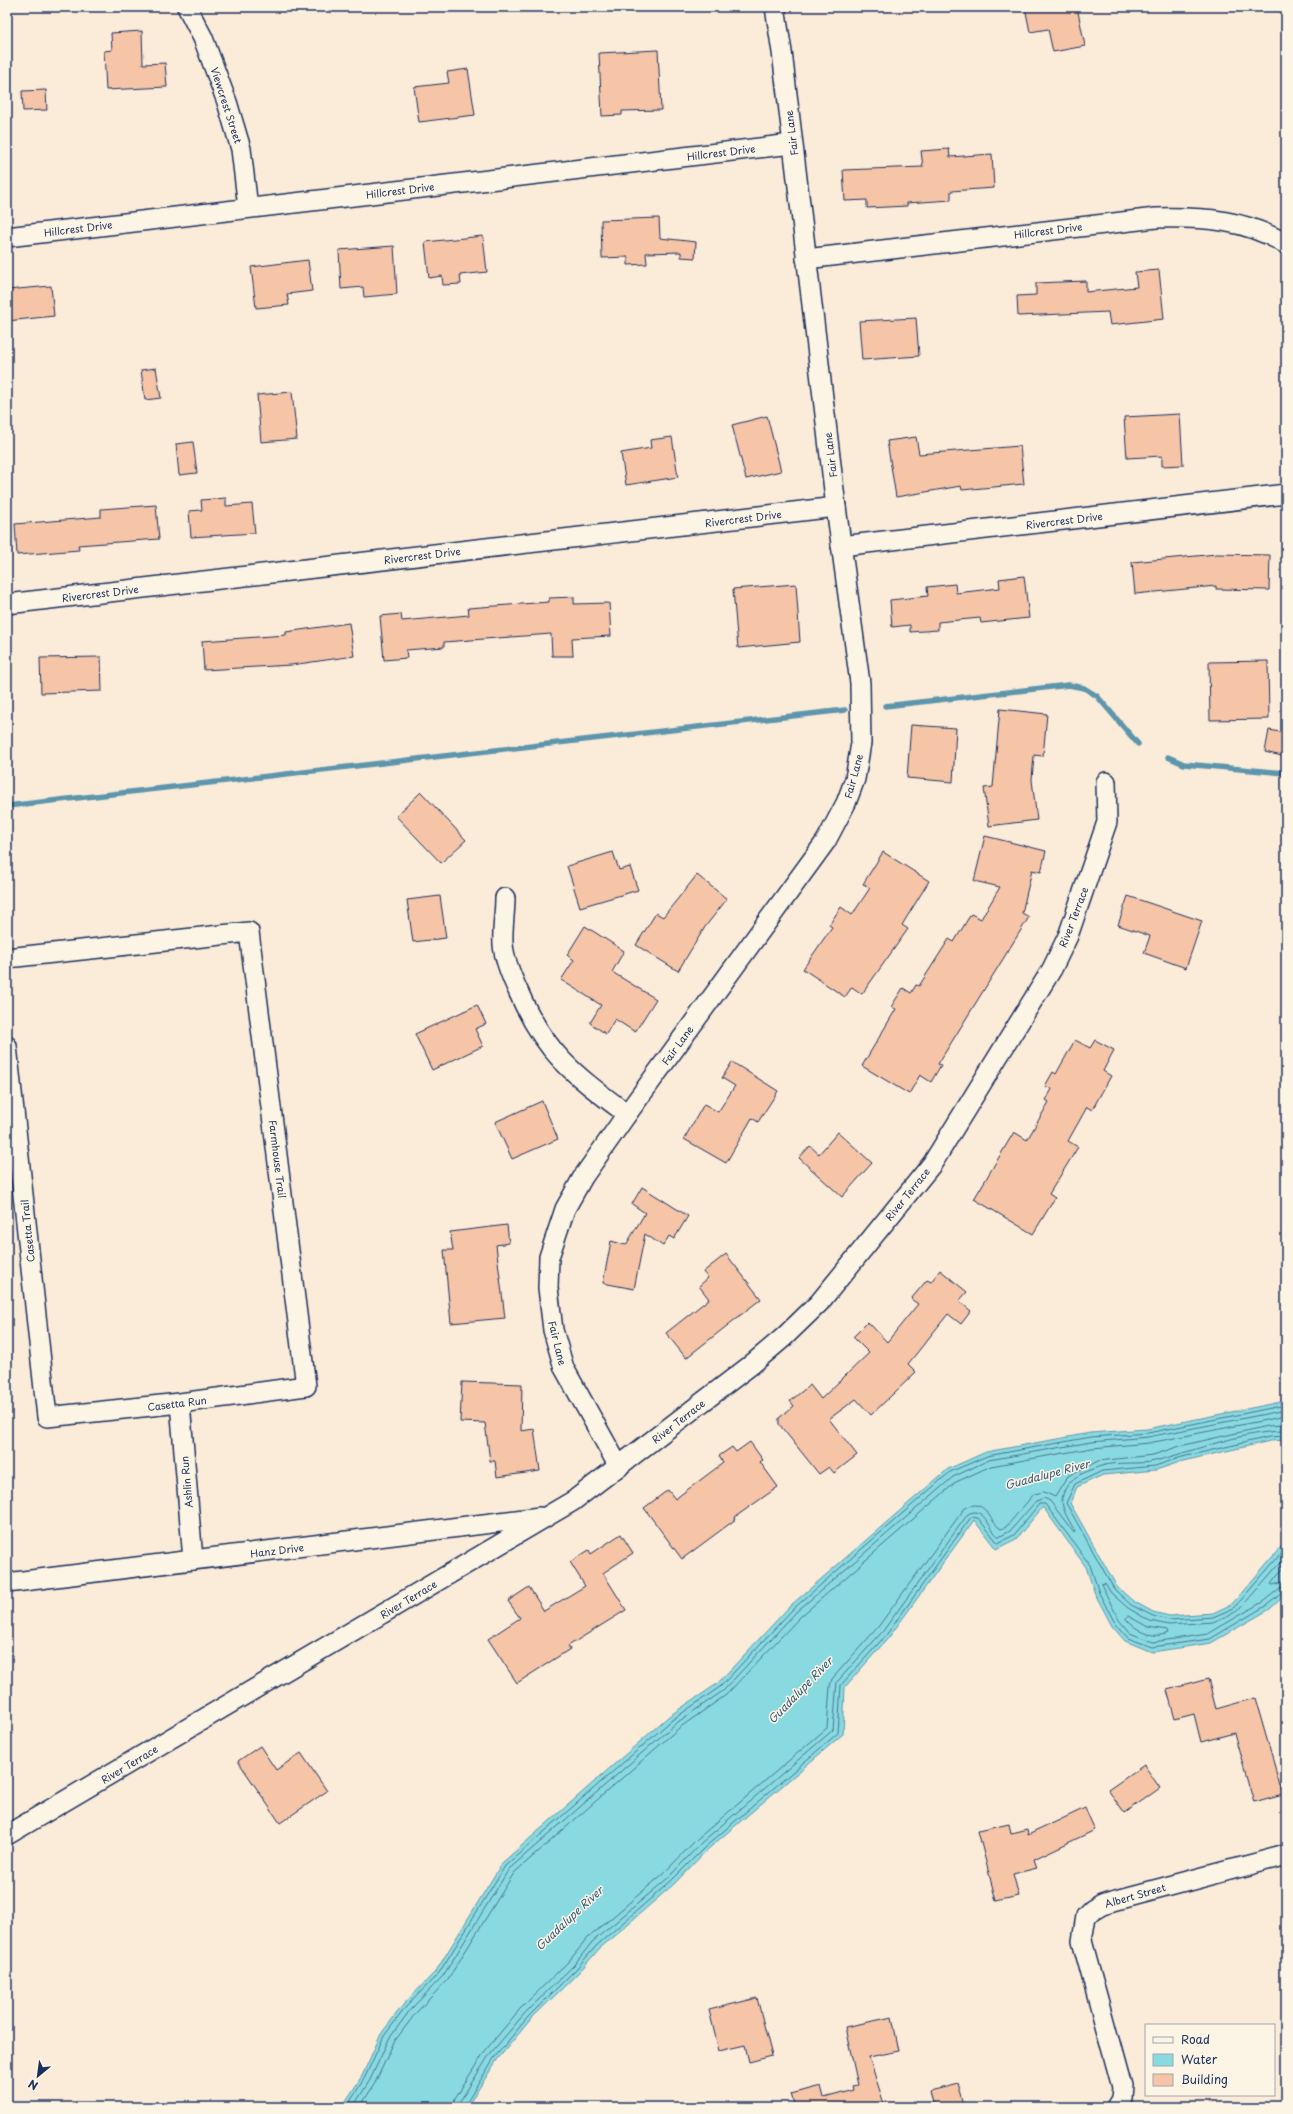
<svg xmlns="http://www.w3.org/2000/svg" width="1293" height="2114" viewBox="0 0 1293 2114" font-family="'Playpen Sans',sans-serif">
	<style>
		.water { fill: #89dae0; stroke: #5d96ac }
		.lines { fill: none; stroke-linecap: round; stroke-linejoin: round }
		.shore { stroke: #477392; stroke-width: 1 }
		.stream { stroke: #5d96ac; stroke-width: 5.5 }
		.building { fill: #f6c5a7; stroke: #1b2f5e }
		.minor-casing { stroke: #1b2f5e; stroke-width: 22 }
		.minor { stroke: #fcf5e5; stroke-width: 19 }
		.labels { text-anchor: middle; dominant-baseline: central; stroke-width: 3; stroke-linejoin: round; paint-order: stroke }
		.street-label { font-size: 10px; fill: #1b2f5e; stroke: #fcf5e5 }
		.water-label { font-size: 11px; font-style: italic; fill: #365a7e; stroke: #fcf5e5 }
	</style>
	<rect width="100%" height="100%" fill="#fbebd9"/>
	<filter id="ink" filterUnits="userSpaceOnUse"><feTurbulence type="fractalNoise" baseFrequency=".025" numOctaves="2"/><feDisplacementMap in="SourceGraphic" scale="8" xChannelSelector="R" yChannelSelector="G"/><feConvolveMatrix kernelMatrix="1 2 1 2 8 2 1 2 1" color-interpolation-filters="sRGB"/></filter>
	<g filter="url(#ink)">
		<polygon class="water" points="1286,1401 1286,1440 1270,1441 1183,1461 1156,1470 1103,1475 1077,1487 1070,1503 1117,1587 1133,1601 1153,1612 1169,1616 1213,1613 1232,1604 1286,1541 1286,1594 1270,1609 1211,1643 1152,1652 1125,1641 1112,1626 1095,1594 1086,1567 1043,1507 1016,1539 996,1549 974,1520 890,1636 845,1687 843,1734 707,1850 674,1884 599,1949 580,1971 531,2019 497,2060 467,2107 342,2107 362,2076 381,2034 403,2005 436,1971 502,1863 669,1716 717,1684 790,1606 948,1469 986,1452 1090,1433 1147,1429"/>
		<g class="lines">
			<g class="shore">
				<polyline points="1286,1436 1269,1437 1182,1457 1155,1466 1102,1471 1075,1484 1066,1503 1114,1589 1131,1605 1153,1616 1169,1620 1213,1617 1234,1608 1286,1548"/>
				<polyline points="1286,1556 1238,1611 1213,1622 1169,1625 1150,1621 1128,1608 1111,1593 1105,1583 1101,1584 1119,1620 1130,1633 1153,1642 1208,1634 1264,1601 1280,1588 1286,1587"/>
				<polyline points="1286,1565 1271,1584 1273,1585 1286,1581"/>
				<path d="M1128,1616L1148,1627L1167,1630L1168,1633C1152,1640 1136,1630 1126,1619Z"/>
				<polyline points="347,2107 365,2077 384,2036 406,2007 439,1973 505,1866 672,1720 720,1687 793,1609 950,1472 987,1456 1091,1437 1148,1433 1286,1405"/>
				<polyline points="353,2107 370,2080 389,2039 410,2010 443,1976 509,1869 675,1724 723,1691 796,1612 953,1477 989,1460 1091,1442 1148,1437 1286,1410"/>
				<polyline points="360,2107 375,2083 394,2042 415,2014 448,1979 514,1873 679,1728 726,1695 800,1617 956,1482 991,1466 1092,1448 1149,1443 1286,1416"/>
				<path d="M453,2107L455,2098L485,2051L520,2009L569,1961L588,1938L664,1873L697,1839L827,1728L830,1686L832,1679L878,1627L964,1509C985,1495 989,1522 1001,1529L1006,1527L1034,1494L1044,1492L1055,1497L1068,1476L1098,1461L1153,1455L1180,1446L1267,1426L1286,1425"/>
				<path d="M459,2107L460,2101L490,2054L525,2013L574,1965L592,1942L668,1878L701,1843L833,1730L837,1682L883,1631L968,1514C984,1505 989,1530 999,1537L1010,1531L1036,1501L1044,1498L1050,1501L1074,1533L1075,1531C1065,1513 1054,1500 1071,1481C1076,1475 1093,1469 1101,1466C1118,1461 1138,1465 1155,1461C1197,1450 1243,1431 1286,1431"/>
				<polyline points="464,2107 494,2058 528,2017 577,1968 596,1946 671,1881 705,1847 838,1733 841,1685 887,1634 971,1517 978,1518 998,1543 1014,1535 1039,1504 1045,1504 1090,1565 1099,1593 1115,1623 1128,1638 1152,1647 1210,1639 1267,1605 1282,1593 1286,1592"/>
			</g>
			<g class="stream">
				<polyline points="885,706 1069,685 1084,688 1097,696 1138,744"/>
				<polyline points="1168,757 1184,764 1286,773"/>
				<polyline points="7,806 845,710"/>
			</g>
		</g>
		<g class="building">
			<polygon points="1025,7 1077,7 1085,46 1053,52 1048,29 1030,32"/>
			<polygon points="142,31 143,64 165,63 167,87 106,90 104,51 112,50 111,33"/>
			<polygon points="658,50 661,110 622,111 622,115 602,116 599,53"/>
			<polygon points="468,69 475,115 419,122 414,87 449,83 447,72"/>
			<polygon points="46,90 47,110 23,111 22,91"/>
			<polygon points="949,149 950,157 992,154 994,188 951,191 951,200 907,203 907,206 867,208 867,200 845,201 843,170 923,167 921,151"/>
			<polygon points="659,218 660,238 696,242 695,258 681,257 681,252 646,253 647,264 628,265 628,257 602,258 601,220"/>
			<polygon points="483,236 487,272 460,275 461,284 443,285 442,276 429,278 425,242"/>
			<polygon points="394,246 397,294 364,297 363,287 341,289 339,250"/>
			<polygon points="308,260 312,291 287,294 289,305 256,308 251,267"/>
			<polygon points="1159,270 1164,319 1110,325 1108,312 1018,316 1017,296 1036,295 1036,283 1086,281 1086,292 1137,287 1135,272"/>
			<polygon points="51,286 54,316 7,321 7,290"/>
			<polygon points="916,318 919,356 862,360 859,321"/>
			<polygon points="156,368 161,398 145,400 141,370"/>
			<polygon points="292,392 297,439 261,442 257,395"/>
			<polygon points="1180,414 1183,465 1162,466 1162,456 1127,458 1124,417"/>
			<polygon points="767,416 781,471 746,479 732,425"/>
			<polygon points="672,437 678,477 626,485 621,453 651,448 650,440"/>
			<polygon points="916,437 919,454 1020,446 1024,484 962,490 961,486 896,497 887,441"/>
			<polygon points="193,442 197,473 179,475 176,444"/>
			<polygon points="226,498 226,506 252,504 255,533 191,537 189,511 202,510 201,500"/>
			<polygon points="156,505 159,539 78,545 79,550 17,555 15,524 101,517 101,509"/>
			<polygon points="1217,554 1270,555 1269,590 1216,589 1216,586 1135,594 1132,562"/>
			<polygon points="1024,576 1029,618 981,623 980,618 938,622 938,630 910,632 910,625 892,627 890,600 928,596 927,587 955,584 956,593 1000,588 999,579"/>
			<polygon points="796,584 800,642 738,648 733,589"/>
			<polygon points="574,597 574,604 609,603 611,636 572,638 573,656 552,656 551,634 444,642 444,647 406,650 407,658 384,660 380,616 401,614 402,621 469,615 468,608 549,602 549,598"/>
			<polygon points="349,623 354,656 291,665 204,670 202,641 286,635 286,632"/>
			<polygon points="101,657 102,691 41,693 40,658"/>
			<polygon points="1268,661 1269,719 1210,720 1209,662"/>
			<polygon points="1000,709 1047,714 1043,756 1034,755 1032,780 1037,820 989,826 984,788 993,787"/>
			<polygon points="911,725 956,728 953,782 907,778"/>
			<polygon points="1269,730 1286,733 1286,757 1265,752"/>
			<polygon points="421,792 466,840 441,863 396,816"/>
			<polygon points="985,836 1046,851 1041,872 1032,870 1022,913 1029,917 938,1064 941,1065 931,1082 920,1075 909,1094 862,1066 896,1009 891,1007 903,988 911,993 916,985 919,986 949,939 954,942 971,914 981,919 1000,887 974,881"/>
			<polygon points="613,852 619,870 630,867 638,890 580,907 567,866"/>
			<polygon points="883,852 929,881 902,925 908,929 862,994 852,987 845,997 803,969 832,927 829,925 841,907 852,915 870,888 863,884"/>
			<polygon points="697,875 727,899 705,927 678,971 636,945 656,913 663,917"/>
			<polygon points="440,896 446,938 413,942 407,900"/>
			<polygon points="1128,896 1202,921 1186,968 1144,953 1150,936 1118,925"/>
			<polygon points="585,926 624,951 612,972 656,999 635,1032 615,1019 606,1034 590,1023 601,1005 561,980 574,960 567,955"/>
			<polygon points="477,1005 486,1024 475,1029 483,1046 432,1070 415,1034"/>
			<polygon points="1075,1040 1090,1048 1095,1040 1114,1050 1103,1071 1111,1076 1092,1110 1087,1107 1068,1141 1078,1147 1049,1194 1055,1198 1033,1234 974,1199 1014,1132 1027,1140 1049,1102 1046,1100 1052,1089 1045,1086 1053,1072 1056,1074"/>
			<polygon points="732,1062 778,1091 758,1122 752,1118 726,1163 684,1139 704,1104 718,1112 735,1086 722,1078"/>
			<polygon points="542,1101 558,1139 512,1159 495,1122"/>
			<polygon points="838,1132 872,1163 842,1197 799,1158 810,1146 819,1154"/>
			<polygon points="642,1187 688,1216 674,1239 669,1236 663,1246 645,1234 634,1289 603,1283 611,1241 626,1245 645,1213 632,1204"/>
			<polygon points="507,1225 509,1243 496,1245 505,1318 451,1323 444,1250 453,1250 450,1232"/>
			<polygon points="726,1254 761,1299 686,1358 666,1333 709,1299 699,1286 708,1278 703,1272"/>
			<polygon points="940,1270 967,1292 959,1301 971,1311 961,1324 948,1314 908,1364 916,1372 871,1415 856,1399 829,1419 857,1455 834,1473 829,1467 819,1474 779,1424 779,1418 794,1406 790,1401 810,1385 821,1399 869,1353 853,1337 868,1322 887,1342 918,1304 911,1299 927,1280 931,1282"/>
			<polygon points="462,1382 522,1384 521,1431 534,1429 540,1471 497,1477 495,1461 490,1461 485,1423 460,1422"/>
			<polygon points="750,1442 763,1460 760,1462 778,1487 735,1517 736,1519 682,1559 644,1508 668,1490 675,1499 723,1463 719,1456 732,1447 736,1452"/>
			<polygon points="621,1534 633,1553 603,1573 626,1610 568,1646 570,1649 517,1683 488,1639 520,1618 508,1601 529,1587 544,1611 585,1586 570,1562 589,1550 591,1554"/>
			<polygon points="1208,1679 1216,1709 1255,1698 1283,1795 1254,1803 1234,1733 1201,1742 1194,1714 1175,1719 1167,1690"/>
			<polygon points="260,1746 276,1770 301,1753 327,1791 280,1823 238,1761"/>
			<polygon points="1144,1765 1160,1788 1125,1813 1108,1790"/>
			<polygon points="1085,1808 1095,1830 1034,1859 1037,1868 1013,1874 1019,1896 996,1901 978,1831 1009,1824 1011,1833 1027,1829 1028,1835"/>
			<polygon points="757,1998 772,2056 749,2062 745,2045 719,2051 709,2010"/>
			<polygon points="892,2017 899,2051 869,2057 885,2107 795,2107 791,2094 821,2086 824,2098 854,2090 853,2086 858,2085 845,2027"/>
			<polygon points="958,2084 964,2105 954,2107 934,2107 930,2091"/>
		</g>
		<g class="lines">
			<g class="minor-casing">
				<g id="minor">
					<polyline points="187,7 203,38 227,102 241,149 248,208"/>
					<polyline points="7,237 792,144"/>
					<path d="M806,259L1156,218C1204,217 1244,219 1286,244"/>
					<polyline points="841,546 1286,494"/>
					<polyline points="7,604 836,507"/>
					<path d="M505,898C505,913 502,929 503,944C504,960 512,978 519,993C546,1055 575,1075 627,1114"/>
					<polyline points="7,958 249,932 306,1386 180,1403 47,1417 7,1046"/>
					<polyline points="180,1403 193,1560"/>
					<polyline points="619,1467 564,1368 553,1330 548,1288 549,1257 565,1209 583,1177 627,1114 826,841 846,803 855,779 861,743 860,683 836,507 782,52 775,7"/>
					<polyline points="7,1583 540,1517"/>
					<polyline points="7,1835 573,1501 751,1365 784,1337 819,1303 932,1164 1052,969 1068,936 1107,822 1106,782"/>
					<polyline points="1116,2107 1121,2099 1122,2087 1082,1941 1086,1916 1092,1910 1102,1904 1286,1855"/>
				</g>
			</g>
			<use href="#minor" class="minor"/>
		</g>
	</g>
	<g class="labels">
		<g class="street-label">
			<text transform="translate(227 105) rotate(72)">Viewcrest Street</text>
			<text transform="translate(791 133) rotate(-97)">Fair Lane</text>
			<text transform="translate(721 152) rotate(-7)">Hillcrest Drive</text>
			<text transform="translate(400 190) rotate(-7)">Hillcrest Drive</text>
			<text transform="translate(78 228) rotate(-7)">Hillcrest Drive</text>
			<text transform="translate(1048 230) rotate(-7)">Hillcrest Drive</text>
			<text transform="translate(830 455) rotate(-97)">Fair Lane</text>
			<text transform="translate(743 518) rotate(-7)">Rivercrest Drive</text>
			<text transform="translate(1064 520) rotate(-7)">Rivercrest Drive</text>
			<text transform="translate(422 555) rotate(-7)">Rivercrest Drive</text>
			<text transform="translate(100 593) rotate(-7)">Rivercrest Drive</text>
			<text transform="translate(853 776) rotate(-75)">Fair Lane</text>
			<text transform="translate(1073 917) rotate(-69)">River Terrace</text>
			<text transform="translate(677 1045) rotate(-54)">Fair Lane</text>
			<text transform="translate(278 1159) rotate(83)">Farmhouse Trail</text>
			<text transform="translate(907 1194) rotate(-51)">River Terrace</text>
			<text transform="translate(27 1231) rotate(-96)">Casetta Trail</text>
			<text transform="translate(558 1343) rotate(76)">Fair Lane</text>
			<text transform="translate(177 1403) rotate(-7)">Casetta Run</text>
			<text transform="translate(678 1421) rotate(-38)">River Terrace</text>
			<text transform="translate(186 1482) rotate(-95)">Ashlin Run</text>
			<text transform="translate(277 1550) rotate(-7)">Hanz Drive</text>
			<text transform="translate(408 1599) rotate(-31)">River Terrace</text>
			<text transform="translate(129 1764) rotate(-31)">River Terrace</text>
			<text transform="translate(1135 1895) rotate(-16)">Albert Street</text>
		</g>
		<g class="water-label">
			<text transform="translate(1047 1474) rotate(-15)">Guadalupe River</text>
			<text transform="translate(800 1690) rotate(-46)">Guadalupe River</text>
			<text transform="translate(569 1918) rotate(-43)">Guadalupe River</text>
		</g>
	</g>
	<rect width="1293" height="2114" fill="none" stroke="#fcf5e5" stroke-width="24"/>
	<rect x="12" y="12" width="1269" height="2090" fill="none" stroke="#1b2f5e" stroke-width="1.5" filter="url(#ink)"/>
	<rect x="1145" y="2024" width="130" height="72" fill="#fcf5e5" stroke="#a2a6af"/>
	<rect x="1153" y="2037" width="20" height="6" fill="#fcf5e5" stroke="#a2a6af"/>
	<text x="1181" y="2044" font-size="12" fill="#1b2f5e">Road</text>
	<rect x="1153" y="2054" width="20" height="12" fill="#89dae0" stroke="#a2a6af"/>
	<text x="1181" y="2064" font-size="12" fill="#1b2f5e">Water</text>
	<rect x="1153" y="2074" width="20" height="12" fill="#f6c5a7" stroke="#a2a6af"/>
	<text x="1181" y="2084" font-size="12" fill="#1b2f5e">Building</text>
	<g transform="translate(38 2076) rotate(209)" stroke="#fcf5e5" stroke-width="3" paint-order="stroke">
	<path d="M0-3L7 15L0 10L-7 15Z" fill="#1b2f5e"/>
	<text y="-6" font-size="11" font-weight="bold" text-anchor="middle" fill="#1b2f5e">N</text>
	</g>
</svg>
